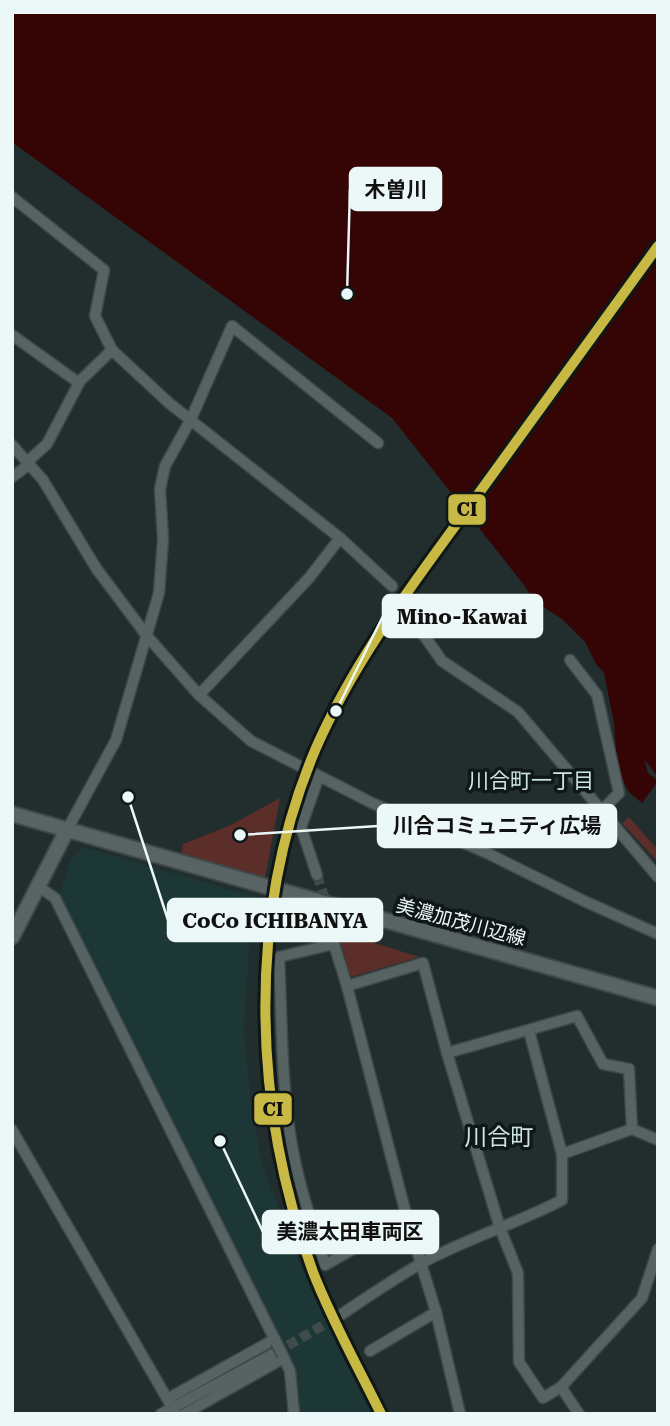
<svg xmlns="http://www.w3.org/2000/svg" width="670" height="1426" viewBox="0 0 670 1426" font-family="'Roboto Serif','Noto Sans JP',serif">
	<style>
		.built { fill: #1d3737 }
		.green { fill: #5c2e29 }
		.water { fill: #350505 }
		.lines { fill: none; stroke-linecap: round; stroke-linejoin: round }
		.street-tunnel { stroke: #404b4b; stroke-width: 10; stroke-dasharray: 10 5; stroke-linecap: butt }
		.street-casing { stroke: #3f4848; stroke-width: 13 }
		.secondary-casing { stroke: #3f4848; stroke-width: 18 }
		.street { stroke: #576363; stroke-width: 10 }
		.secondary { stroke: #586464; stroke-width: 14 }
		.street-bridge-casing { stroke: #3f4848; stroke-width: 13; stroke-linecap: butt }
		.street-bridge { stroke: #576363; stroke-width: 10 }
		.rail-1-casing { stroke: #0f1817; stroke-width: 16 }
		.rail-1 { stroke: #c7b944; stroke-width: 10 }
		.labels { text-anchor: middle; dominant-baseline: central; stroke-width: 7; stroke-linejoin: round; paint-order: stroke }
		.street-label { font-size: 19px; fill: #ecf7f7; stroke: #0f1817 }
		.neighbourhood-label { font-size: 21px; fill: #cce4e3; stroke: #0f1817 }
		.quarter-label { font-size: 23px; fill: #cce4e3; stroke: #0f1817 }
		.leader { fill: none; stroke: #ecf7f7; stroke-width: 2.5 }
		.callout-dot { fill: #ecf7f7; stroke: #0f1817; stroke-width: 2.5 }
		.callout { fill: #ecf7f7; stroke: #ecf7f7; stroke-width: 2.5 }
		.callout-label { font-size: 21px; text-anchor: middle; font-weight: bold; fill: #111 }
		.line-badge { stroke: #0f1817; stroke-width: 2.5 }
		.pale-badge-label { font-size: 19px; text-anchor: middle; font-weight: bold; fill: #111 }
	</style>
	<rect width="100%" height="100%" fill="#222d2d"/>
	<polygon class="built" points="83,847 252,896 244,1031 252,1116 263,1166 297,1257 377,1414 299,1414 295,1370 279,1334 59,896 70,861"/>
	<g class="green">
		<polygon points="280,798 265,878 181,855 183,844 231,825"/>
		<polygon points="629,817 658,850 658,862 622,823"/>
		<polygon points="337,931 419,957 351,977"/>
	</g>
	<polygon class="water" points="12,12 658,14 658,777 644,759 648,773 658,781 642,803 629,792 617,768 614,723 604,673 596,664 585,642 562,619 534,601 524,585 392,418 12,142"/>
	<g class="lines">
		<g class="street-tunnel">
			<polyline points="317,875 332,920"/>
			<polyline points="275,1353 339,1316"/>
		</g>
		<g class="street-casing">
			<g id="street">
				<polyline points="12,197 104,270 95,316 112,350"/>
				<polyline points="12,335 79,383"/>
				<polyline points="12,445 43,480 96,568 147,636 199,695 251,741 372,803 487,853 584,901 658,934"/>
				<polyline points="27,462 47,444 80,381 112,350 169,403 340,538 392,586"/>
				<polyline points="12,477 30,464"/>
				<polyline points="406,610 442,661 518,712 658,877"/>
				<polyline points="570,660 597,695 619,793 602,810"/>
				<polyline points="199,695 309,578 340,538"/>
				<polyline points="67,830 116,740 159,593 163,539 160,489 165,466 191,419 232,326 378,443"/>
				<polyline points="317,875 301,827 319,776"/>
				<polyline points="39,887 55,898 276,1342"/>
				<polyline points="332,920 334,944 347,986 407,1218 436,1312 460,1414"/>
				<path d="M334,944L279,957C282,1018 281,1080 291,1140C298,1183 312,1224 325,1265L407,1218"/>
				<polyline points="347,986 423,963 447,1053 500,1228 518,1273 519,1362 543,1398 561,1387"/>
				<polyline points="529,1031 562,1154"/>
				<polyline points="447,1053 577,1016 603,1064 629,1069 632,1129"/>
				<polyline points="12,1130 176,1414"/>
				<path d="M339,1316C366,1298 392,1280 420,1264C465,1239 516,1224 562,1200V1154L632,1129L658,1140"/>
				<polyline points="370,1351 436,1312"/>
				<polyline points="283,1356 290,1371 294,1414"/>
				<polyline points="169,1398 275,1339"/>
				<polyline points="161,1414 275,1353"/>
				<polyline points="184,1414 284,1358"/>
				<polyline points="579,1414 561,1387 642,1298 658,1249"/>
			</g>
		</g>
		<g class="secondary-casing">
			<g id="secondary">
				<polyline points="12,814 658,998"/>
				<polyline points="12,937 67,830"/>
			</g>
		</g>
		<use href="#street" class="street"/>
		<use href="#secondary" class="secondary"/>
		<g class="street-bridge-casing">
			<polyline id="street-bridge" points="276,1342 283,1356"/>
		</g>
		<use href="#street-bridge" class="street-bridge"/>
		<g class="rail-1-casing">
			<path id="rail-1" d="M381,1414C358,1367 332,1321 313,1272C252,1107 246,912 316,748C354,661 410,588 466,511C530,423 594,335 658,246"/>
		</g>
		<use href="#rail-1" class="rail-1"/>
	</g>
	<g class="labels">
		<g class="street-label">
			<text transform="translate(461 922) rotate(15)">美濃加茂川辺線</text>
		</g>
		<g class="neighbourhood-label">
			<text x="531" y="781">川合町一丁目</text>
		</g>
		<g class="quarter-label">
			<text x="499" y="1137">川合町</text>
		</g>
	</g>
	<path class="leader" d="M347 294L350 189M336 711L383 616M240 835L378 826M128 797L168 920M220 1141L263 1232"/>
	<g class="callout-dot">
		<circle cx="347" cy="294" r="7"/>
		<circle cx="336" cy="711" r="7"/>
		<circle cx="240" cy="835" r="7"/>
		<circle cx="128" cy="797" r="7"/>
		<circle cx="220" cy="1141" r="7"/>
	</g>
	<g class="callout">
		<rect x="350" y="168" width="91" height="42" rx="7"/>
		<rect x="383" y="595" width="159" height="42" rx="7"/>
		<rect x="378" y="805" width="238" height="42" rx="7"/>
		<rect x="168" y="899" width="214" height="42" rx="7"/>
		<rect x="263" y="1211" width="175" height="42" rx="7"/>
	</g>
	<g class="callout-label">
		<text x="396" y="197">木曽川</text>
		<text x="462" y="624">Mino-Kawai</text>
		<text x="497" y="833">川合コミュニティ広場</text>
		<text x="275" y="928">CoCo ICHIBANYA</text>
		<text x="350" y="1239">美濃太田車両区</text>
	</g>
	<g class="line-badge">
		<rect x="447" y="493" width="40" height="33" rx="7" fill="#c7b944"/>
		<rect x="253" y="1092" width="40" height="34" rx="7" fill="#c7b944"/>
	</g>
	<g class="pale-badge-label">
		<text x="467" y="516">CI</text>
		<text x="273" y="1116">CI</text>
	</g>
	<rect width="670" height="1426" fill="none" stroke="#ecf7f7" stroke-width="28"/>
</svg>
